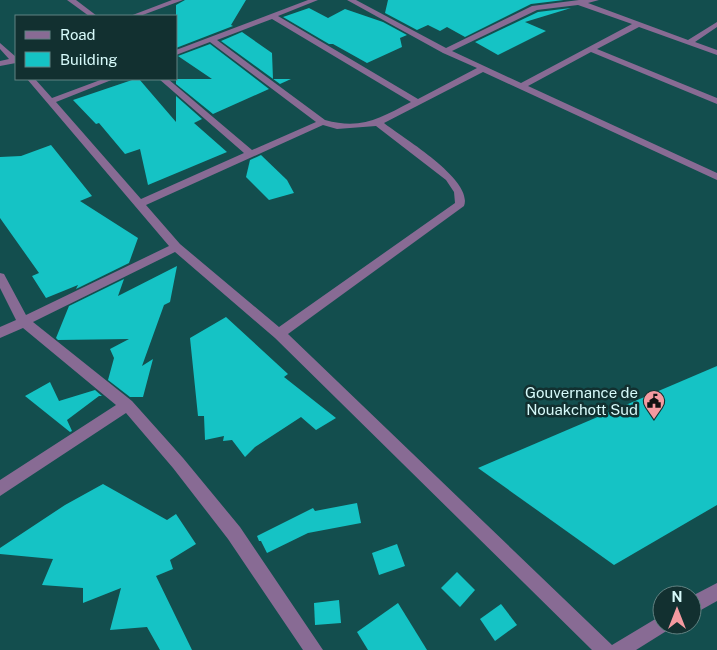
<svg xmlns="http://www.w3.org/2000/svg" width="717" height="650" viewBox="0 0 717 650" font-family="'Public Sans',sans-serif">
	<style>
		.building { fill: #15c3c5 }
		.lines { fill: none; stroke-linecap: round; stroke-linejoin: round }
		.street { fill: #886b94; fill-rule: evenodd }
		.labels { text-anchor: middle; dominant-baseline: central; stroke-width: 5; stroke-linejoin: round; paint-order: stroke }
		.poi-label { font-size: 15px; fill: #d7fafa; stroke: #123030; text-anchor: end }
	</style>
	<rect width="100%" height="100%" fill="#134e4e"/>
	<g class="building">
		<polygon points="185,0 246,0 231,25 233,26 176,48 176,5"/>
		<polygon points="388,0 564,0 531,4 465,37 447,27 440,31 428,25 417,30 385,13"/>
		<polygon points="309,8 328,18 345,9 383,22 407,35 400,38 402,47 367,63 333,44 329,44 283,17"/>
		<polygon points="571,8 525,22 546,31 498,55 475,42 538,12"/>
		<polygon points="242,32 272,53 273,79 291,79 280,84 221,41"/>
		<polygon points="210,44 269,89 213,114 176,84 176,79 212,79 178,56"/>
		<polygon points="135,79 139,79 176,122 176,96 202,119 194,123 227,152 148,185 140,149 125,154 99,123 96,124 73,100"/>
		<polygon points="51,145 92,196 80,201 138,238 129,263 76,289 78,285 46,298 32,276 39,273 0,218 0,157 21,156"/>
		<polygon points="261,155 287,180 294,193 269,200 246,177 250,160"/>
		<polygon points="177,266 170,302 164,305 142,366 153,359 143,397 130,397 108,380 114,358 110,349 129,339 58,340 56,338 69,306 124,279 118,296"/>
		<polygon points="226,317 288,374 284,377 336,418 316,430 301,417 255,447 245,457 232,440 223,441 224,436 205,440 204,416 198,416 190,338"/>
		<polygon points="717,366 717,505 614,565 478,468"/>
		<polygon points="50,382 59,401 95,390 102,396 99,396 67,420 72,431 70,432 25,396"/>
		<polygon points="103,484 167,520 176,514 196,544 170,560 173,569 156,576 192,650 160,650 147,627 110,630 121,588 83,603 83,588 42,585 53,559 0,554 0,548 65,505"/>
		<polygon points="357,503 361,523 308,533 267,553 261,541 259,541 257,536 313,508 315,511"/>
		<polygon points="397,544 405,566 379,575 372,553"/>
		<polygon points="457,572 475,590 460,607 441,588"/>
		<polygon points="339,600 341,623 315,625 314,603"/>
		<polygon points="398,603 427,650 368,650 357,632"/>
		<polygon points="501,604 517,625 495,641 480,619"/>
	</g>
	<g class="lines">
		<g class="street">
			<polygon points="67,0 76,0 97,16 89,16"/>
			<polygon points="172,0 183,0 140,16 130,16"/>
			<path d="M308,0H318L278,16L418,99L477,68L443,53L347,0H356L446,48L532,6L579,0H599L588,3L688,40L717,22V27L695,42L717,50V55L639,27L597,49L717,98V104L591,52L528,86L717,173V180L483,72L384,123C403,138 474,180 464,206L288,334L612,645L662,615V625H670L668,630L636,650H592L275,338L175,252L33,322L132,401L183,458L240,527L323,650H303L228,539L173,468L126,413L0,496V480L116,405L23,328L0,338V327L16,320L0,288V273L4,274L26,315L169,246L27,79H35L52,98L103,79H114L56,102L141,199L244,153L159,79H168L252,150L316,122L210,42L176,55V50ZM578,5L632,24L521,83L452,51L537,10ZM272,19L411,102C380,118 362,130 325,120L217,40ZM323,125L337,129L376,126L446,180L454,192L455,203L279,327L180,244L146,205Z"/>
			<polygon points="0,43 16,57 16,63 0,66 0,61 9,59 0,49"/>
			<polygon points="717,583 717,601 692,615 692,596"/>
		</g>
	</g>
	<defs>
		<g id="civic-pin" transform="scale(1.125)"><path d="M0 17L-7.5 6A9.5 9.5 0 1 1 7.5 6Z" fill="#f49aa0" stroke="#123030"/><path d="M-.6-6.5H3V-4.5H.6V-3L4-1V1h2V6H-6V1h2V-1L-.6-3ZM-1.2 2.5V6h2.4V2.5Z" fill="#111"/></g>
	</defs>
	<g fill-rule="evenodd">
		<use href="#civic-pin" x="654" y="401"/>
	</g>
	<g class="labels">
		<g class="poi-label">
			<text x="638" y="392">Gouvernance de<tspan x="638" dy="17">Nouakchott Sud</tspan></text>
		</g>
	</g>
	<rect x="15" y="15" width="162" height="65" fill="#123030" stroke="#618181"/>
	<rect x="25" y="31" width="25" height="8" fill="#886b94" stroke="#618181"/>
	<text x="60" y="40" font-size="15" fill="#d7fafa">Road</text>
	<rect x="25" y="52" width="25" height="15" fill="#15c3c5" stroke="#618181"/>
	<text x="60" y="65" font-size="15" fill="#d7fafa">Building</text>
	<g transform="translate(677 610)"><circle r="24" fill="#123030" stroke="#618181"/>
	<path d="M0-4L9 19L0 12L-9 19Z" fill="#f49aa0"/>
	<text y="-8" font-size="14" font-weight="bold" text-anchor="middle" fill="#d7fafa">N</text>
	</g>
</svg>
